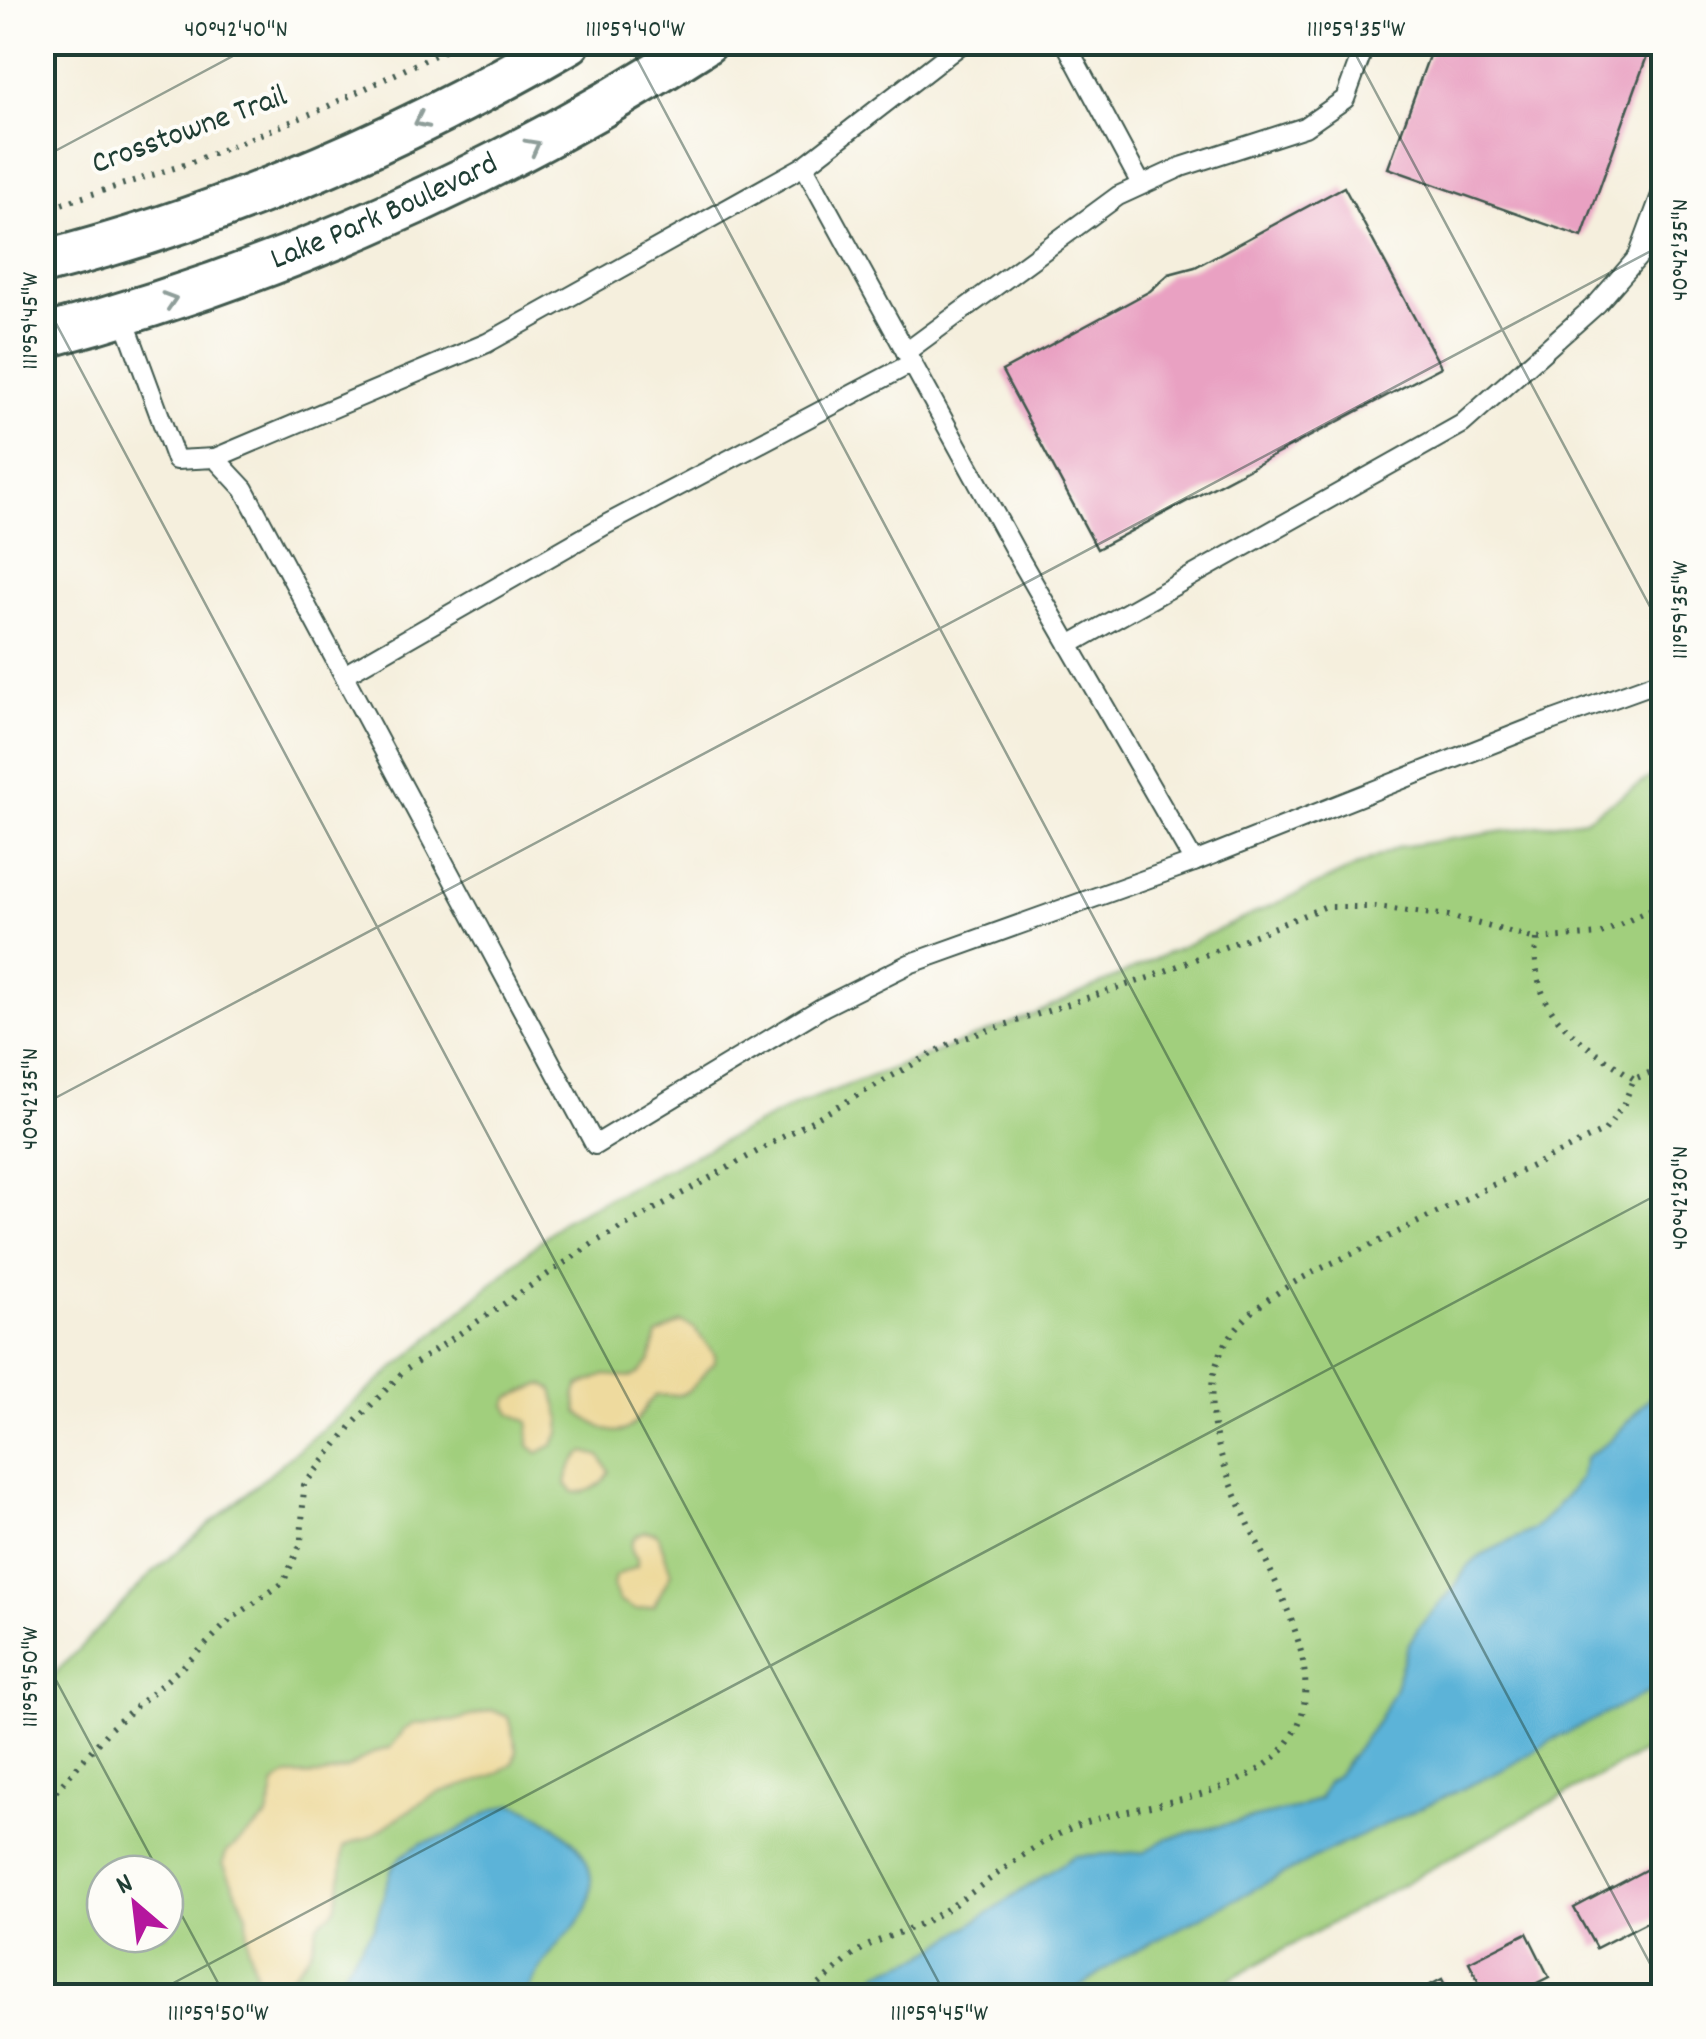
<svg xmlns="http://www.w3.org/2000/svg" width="1706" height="2039" viewBox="0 0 1706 2039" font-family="Dekko,sans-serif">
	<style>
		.green { fill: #a1cf7d; stroke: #608658; stroke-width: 2.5; fill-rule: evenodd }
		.sand { fill: #eeda9e; stroke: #868c69; stroke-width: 2.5 }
		.water { fill: #5bb3d8; stroke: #3d7886; stroke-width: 2.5 }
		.building { fill: #e9a1c2 }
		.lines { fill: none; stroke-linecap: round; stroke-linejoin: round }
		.service-casing { stroke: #3f584d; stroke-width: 22 }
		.tertiary-casing { stroke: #3f584d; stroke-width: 48 }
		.path { stroke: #3f584d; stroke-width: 6; stroke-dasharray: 2.5 8; stroke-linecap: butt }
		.service { stroke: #fff; stroke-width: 18 }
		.tertiary { stroke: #fff; stroke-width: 42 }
		.oneway { stroke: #8f9e9a }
		.ticks { fill: none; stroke: #1f3d34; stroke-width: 2.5; stroke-opacity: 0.45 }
		.labels { text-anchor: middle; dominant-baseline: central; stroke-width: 8; stroke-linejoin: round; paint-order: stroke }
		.street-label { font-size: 32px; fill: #1f3d34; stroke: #fdfcf7 }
		.neatline { fill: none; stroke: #1f3d34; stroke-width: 4 }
		.ticks-label { font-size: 25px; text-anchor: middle; fill: #1f3d34 }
	</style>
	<rect width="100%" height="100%" fill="#fdfcf7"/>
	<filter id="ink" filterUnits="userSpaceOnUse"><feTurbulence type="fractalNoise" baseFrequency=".01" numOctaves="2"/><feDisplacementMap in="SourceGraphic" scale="20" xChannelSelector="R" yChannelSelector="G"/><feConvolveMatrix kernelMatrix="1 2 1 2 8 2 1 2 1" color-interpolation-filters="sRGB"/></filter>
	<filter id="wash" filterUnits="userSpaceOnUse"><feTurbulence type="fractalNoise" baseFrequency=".0048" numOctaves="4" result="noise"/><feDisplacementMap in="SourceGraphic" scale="40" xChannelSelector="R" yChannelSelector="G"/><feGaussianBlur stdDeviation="2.25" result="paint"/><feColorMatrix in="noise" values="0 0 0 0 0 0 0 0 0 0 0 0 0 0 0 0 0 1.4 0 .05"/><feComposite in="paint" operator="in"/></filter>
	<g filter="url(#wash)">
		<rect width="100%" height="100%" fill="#f5efdd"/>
		<path class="green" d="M1663,769V1741L1199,1996H43L42,1687L153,1572L407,1358L564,1220L796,1105L1033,1015L1399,847L1585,819ZM105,1874H165V1934H105Z"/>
		<g class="sand">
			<path d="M682,1322L694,1328L715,1355L714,1363C702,1372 695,1390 682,1394C673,1397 664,1394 655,1396C648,1402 645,1408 640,1416C622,1445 599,1428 578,1412L575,1395L579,1386L605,1375L631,1377L638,1374L650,1361L657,1335Z"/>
			<polygon points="543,1384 553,1390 561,1420 560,1433 553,1445 538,1453 529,1446 529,1422 512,1414 506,1405 510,1397"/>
			<path d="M585,1452L600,1456L609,1471C603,1485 588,1494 573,1492L566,1484C567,1472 575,1457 585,1452Z"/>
			<path d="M646,1531L656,1533L659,1537L671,1573L654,1606L636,1610L619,1601L613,1586L615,1576L637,1566V1558C626,1547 631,1535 646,1531Z"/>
			<path d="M492,1710L508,1717L517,1750L514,1762C489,1782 469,1783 441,1792C426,1797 388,1825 373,1835C364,1841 354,1840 344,1847C343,1858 340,1901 335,1909C331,1916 322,1917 318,1925C314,1934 314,1946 308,1955C297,1970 278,1992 259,1987L248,1946L247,1914L223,1863L226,1853L268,1817L275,1784L286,1776L322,1775L346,1769L375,1752L390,1748L405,1729L416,1723L454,1721Z"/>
		</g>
		<g class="water">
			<polygon points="1663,1383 1663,1685 1551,1741 1505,1769 1336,1847 1120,1959 1067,1996 862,1996 879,1972 923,1956 1074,1856 1145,1852 1168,1838 1298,1808 1320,1798 1327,1782 1337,1775 1379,1719 1394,1690 1408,1645 1419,1627 1454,1588 1465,1570 1481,1555 1533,1530 1551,1513 1580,1479 1585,1458 1610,1441"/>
			<path d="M513,1804C536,1810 555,1824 572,1841C593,1861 599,1895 580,1920C573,1930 562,1939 554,1949C543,1964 533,1980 525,1996H326L374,1927L392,1868L402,1856L422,1843L448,1836L493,1810Z"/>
		</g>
		<g id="blocks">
			<g class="building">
				<polygon points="1434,42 1652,42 1582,237 1388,168"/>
				<polygon points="1344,187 1441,367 1097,549 1002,371 1150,291 1169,274 1195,267"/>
				<polygon points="1664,1860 1664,1913 1596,1948 1574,1908"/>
				<polygon points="1527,1933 1549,1977 1511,1996 1486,1996 1469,1962"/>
				<polygon points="1442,1979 1451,1996 1409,1996"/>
			</g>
		</g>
	</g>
	<g filter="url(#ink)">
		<use href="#blocks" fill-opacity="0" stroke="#3f584d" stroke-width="2.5"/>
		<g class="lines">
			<g class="service-casing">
				<g id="service">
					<polyline points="1065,42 1141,184"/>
					<polyline points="804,166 1018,556 1194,862"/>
					<polyline points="123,316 176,460 215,458 244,489 595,1145 823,1007 909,964 1194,862 1534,727 1664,680"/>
					<polyline points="906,352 1118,196 1181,167 1305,127 1345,99 1366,42"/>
					<polyline points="215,458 487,343 804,166 964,42"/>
					<polyline points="1069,645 1462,424 1597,304 1638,257 1664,187"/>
					<polyline points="344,675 607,524 912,363"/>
				</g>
			</g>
			<g class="tertiary-casing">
				<g id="tertiary">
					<path d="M42,263C226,216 405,138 569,42"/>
					<path id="s1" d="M42,337C279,274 500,176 706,42"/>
				</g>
			</g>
			<g class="path">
				<polyline points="42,210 187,164 320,110 462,42"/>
				<path d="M1536,939C1530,1017 1578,1039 1634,1079"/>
				<polyline points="42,1807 111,1728 188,1662 230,1620 283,1583 301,1543 304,1485 353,1424 404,1371 597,1241 953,1042 1148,978 1324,907 1376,907 1449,916 1536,939 1601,934 1664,903"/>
				<path d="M802,1996C826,1983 843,1960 867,1946C887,1936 910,1930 930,1919C978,1893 1018,1852 1069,1829C1136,1799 1252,1804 1293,1735C1360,1621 1128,1434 1245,1319C1282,1282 1336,1262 1382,1240C1456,1203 1530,1167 1605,1130L1623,1106L1634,1079L1664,1067"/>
			</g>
			<use href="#service" class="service"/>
			<use href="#tertiary" class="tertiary"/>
		</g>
		<defs><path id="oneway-chevron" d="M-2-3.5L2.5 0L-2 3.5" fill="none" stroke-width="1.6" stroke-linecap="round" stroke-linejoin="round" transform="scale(2.5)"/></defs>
		<g class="oneway">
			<use href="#oneway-chevron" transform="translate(421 121) rotate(154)"/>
			<use href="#oneway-chevron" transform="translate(533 146) rotate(-28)"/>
			<use href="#oneway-chevron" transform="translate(170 300) rotate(-18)"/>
		</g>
	</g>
	<path class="ticks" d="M628,42L1664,1990M1349,42L1664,633M42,158L259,42M42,297L946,1996M42,1105L1664,244M42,1654L160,1874M165,1884L225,1996M149,1996L1664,1191"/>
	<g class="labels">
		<g class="street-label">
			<text transform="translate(190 132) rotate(-20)">Crosstowne Trail</text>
			<text stroke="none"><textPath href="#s1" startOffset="365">Lake Park Boulevard</textPath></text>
		</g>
	</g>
	<rect width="1706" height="2039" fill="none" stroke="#fdfcf7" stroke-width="110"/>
	<g transform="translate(135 1904) rotate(332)"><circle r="48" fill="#fdfcf7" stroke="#a4b0a9" stroke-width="2.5"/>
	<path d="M0-8L18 38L0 25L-18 38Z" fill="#b5179e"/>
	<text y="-15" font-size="28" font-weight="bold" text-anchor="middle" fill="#1f3d34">N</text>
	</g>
	<rect x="55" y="55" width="1596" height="1929" class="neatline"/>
	<g class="ticks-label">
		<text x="236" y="36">40°42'40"N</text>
		<text x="635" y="36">111°59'40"W</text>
		<text x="1356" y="36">111°59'35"W</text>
		<text transform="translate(1678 250) rotate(-90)" y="9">40°42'35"N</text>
		<text transform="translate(28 321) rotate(-90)" y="9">111°59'45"W</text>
		<text transform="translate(1678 610) rotate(-90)" y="9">111°59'35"W</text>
		<text transform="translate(28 1099) rotate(-90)" y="9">40°42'35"N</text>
		<text transform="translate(1678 1198) rotate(-90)" y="9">40°42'30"N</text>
		<text transform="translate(28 1677) rotate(-90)" y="9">111°59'50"W</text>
		<text x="218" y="2020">111°59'50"W</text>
		<text x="939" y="2020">111°59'45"W</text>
	</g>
</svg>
